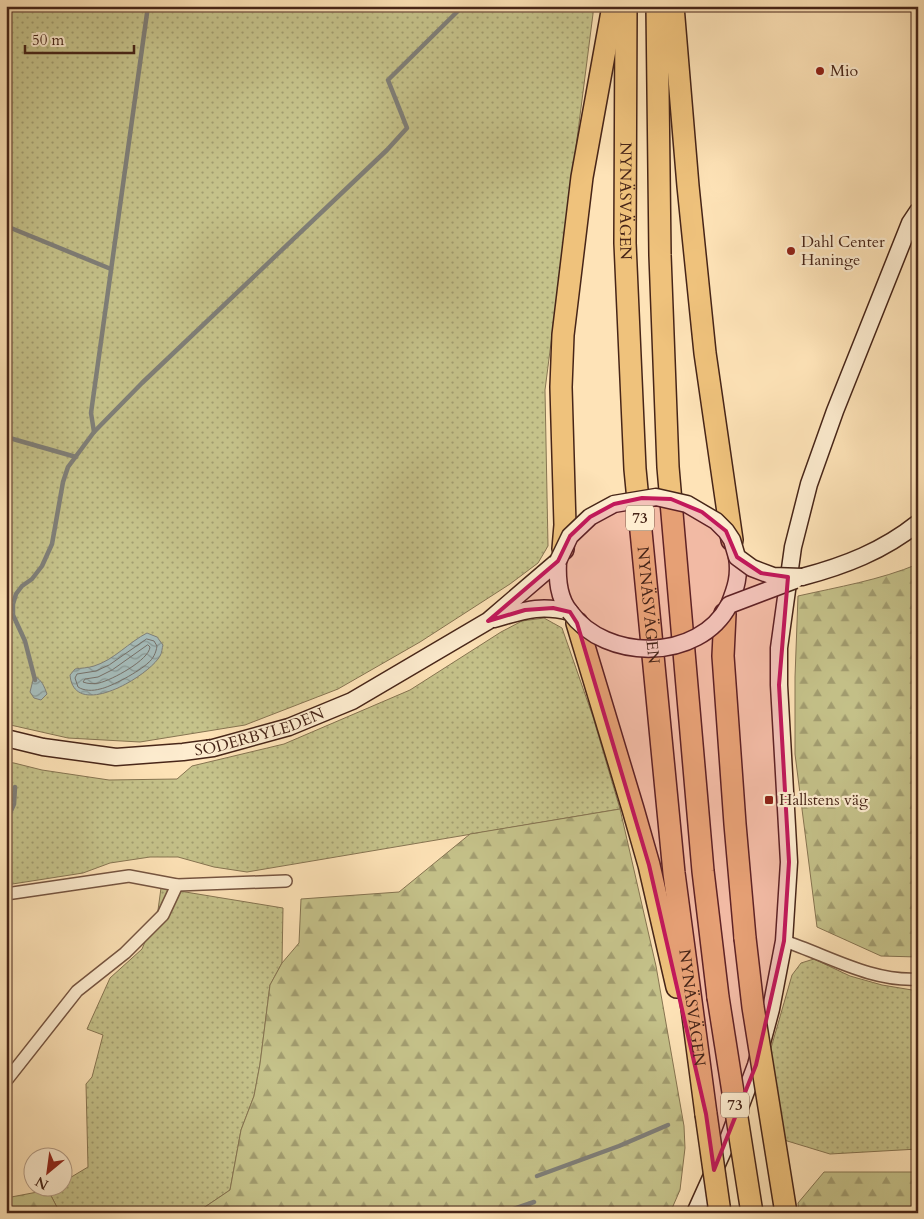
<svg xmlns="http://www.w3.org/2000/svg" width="924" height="1219" viewBox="0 0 924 1219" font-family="Cardo,serif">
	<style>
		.grass { fill: url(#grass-dots); stroke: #867451 }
		.forest { fill: url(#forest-firs); stroke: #867451 }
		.water { fill: url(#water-waves); stroke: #7f7f79 }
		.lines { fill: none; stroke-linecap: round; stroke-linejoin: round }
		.shore { stroke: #767068; stroke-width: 1 }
		.stream { stroke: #7f7f79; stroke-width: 4.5 }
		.street-casing { stroke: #755440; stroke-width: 14 }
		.secondary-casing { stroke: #472518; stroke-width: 19 }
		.highway-casing { stroke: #472518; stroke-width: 24 }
		.street { stroke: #feedd0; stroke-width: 11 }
		.secondary { stroke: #feedd0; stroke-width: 16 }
		.highway { stroke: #efc27c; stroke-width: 21 }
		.secondary-bridge-casing { stroke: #472518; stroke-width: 19; stroke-linecap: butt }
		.highway-bridge-casing { stroke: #472518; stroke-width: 24; stroke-linecap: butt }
		.secondary-bridge { stroke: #feedd0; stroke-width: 16 }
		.highway-bridge { stroke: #efc27c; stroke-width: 21 }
		.marked { fill: #c2185b; fill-opacity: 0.2; stroke: #c2185b; stroke-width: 4; stroke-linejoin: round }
		.poi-dot { fill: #8f2418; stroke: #feedd0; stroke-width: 2 }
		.labels { text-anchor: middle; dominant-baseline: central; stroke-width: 4.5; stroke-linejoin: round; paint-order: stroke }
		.shield { fill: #feedd0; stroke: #7e614f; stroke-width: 1 }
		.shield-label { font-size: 15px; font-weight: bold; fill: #472518 }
		.poi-label { font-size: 16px; fill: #472518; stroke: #feedd0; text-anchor: start }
		.street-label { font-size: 16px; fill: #472518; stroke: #feedd0 }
	</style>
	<defs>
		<pattern id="grass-dots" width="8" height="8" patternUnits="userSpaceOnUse" patternTransform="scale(1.25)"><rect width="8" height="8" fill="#c5c28a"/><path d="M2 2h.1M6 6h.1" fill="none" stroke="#a29d70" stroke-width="1.8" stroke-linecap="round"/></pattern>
		<pattern id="forest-firs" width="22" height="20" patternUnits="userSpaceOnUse" patternTransform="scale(1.25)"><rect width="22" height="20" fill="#c5c28a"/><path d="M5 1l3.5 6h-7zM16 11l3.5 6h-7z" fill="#a29d70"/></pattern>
		<pattern id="water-waves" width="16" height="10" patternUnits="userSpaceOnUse" patternTransform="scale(1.25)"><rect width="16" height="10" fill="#a5bbb9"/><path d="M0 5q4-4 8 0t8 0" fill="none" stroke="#889895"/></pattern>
	</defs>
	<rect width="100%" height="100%" fill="#fee3b7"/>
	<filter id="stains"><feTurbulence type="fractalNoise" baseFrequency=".004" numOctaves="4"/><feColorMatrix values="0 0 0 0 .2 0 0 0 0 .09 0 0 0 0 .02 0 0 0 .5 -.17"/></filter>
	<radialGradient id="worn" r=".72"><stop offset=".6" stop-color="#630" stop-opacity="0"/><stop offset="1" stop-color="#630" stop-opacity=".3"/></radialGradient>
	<g class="grass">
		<polygon points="6,6 594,6 545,390 548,546 538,563 510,584 420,642 338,689 245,725 140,742 68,738 6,724"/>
		<polygon points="544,618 562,628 593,717 620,809 247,872 214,867 178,857 150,857 110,863 83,873 6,885 6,761 42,770 109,780 177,779 192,766 284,744 410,690 501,632 522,621"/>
		<polygon points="161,888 283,908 282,963 270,985 260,1064 254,1096 241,1130 230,1190 196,1213 60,1213 48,1190 54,1187 62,1186 63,1182 88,1167 86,1084 92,1077 103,1035 87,1029 110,978 142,949 158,910"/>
		<polygon points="814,959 850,976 882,985 918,991 918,1149 830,1154 784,1140 769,1055 792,975 801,963"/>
	</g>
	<g class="forest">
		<path d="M918,564V957L881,956L817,927L795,754V677L798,596C838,587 880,580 918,564Z"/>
		<polygon points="620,809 656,966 684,1126 685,1148 680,1190 670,1213 196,1213 230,1190 241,1130 254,1096 260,1064 270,985 282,963 299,943 301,899 399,892 470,834"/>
		<polygon points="824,1172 918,1172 918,1213 799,1213 798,1203"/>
		<polygon points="48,1190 60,1213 6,1213 6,1198"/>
	</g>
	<g class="water">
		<path d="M147,633L157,637L163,645C162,648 162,653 160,656C149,676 74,721 70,675L75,669C81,668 88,668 94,666C114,660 129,642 147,633Z"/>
		<path d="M34,676C42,680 44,686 47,694L41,700L34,698L30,692Z"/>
	</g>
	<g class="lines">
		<g class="shore">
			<path d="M147,639L154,641L157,646C156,653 153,659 148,663C140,671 111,687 100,689C93,691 84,691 78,687L75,678L77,674L96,671L109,665Z"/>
			<path d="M148,645L150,647C149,660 112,680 99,683C94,684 88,684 83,682L85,679L98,677L112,670Z"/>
		</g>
		<g class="stream">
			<polyline points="6,226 111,269"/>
			<polyline points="94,432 91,413 148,6"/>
			<polyline points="6,437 76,457"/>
			<polyline points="35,680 25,641 13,615 13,604 16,594 22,586 32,579 42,566 52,544 63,482 68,467 94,432 142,383 387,150 407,128 388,80 463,6"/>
			<polyline points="6,822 14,804 15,787"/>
			<polyline points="537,1176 619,1146 668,1125"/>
			<polyline points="502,1213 534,1202"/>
		</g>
		<g class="street-casing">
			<g id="street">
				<polyline points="6,894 129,876 177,885 286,881"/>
				<path d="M784,941C827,955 871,982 918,979"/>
				<polyline points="6,1081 77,991 125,953 163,915 177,885"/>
			</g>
		</g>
		<g class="secondary-casing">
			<g id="secondary">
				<path d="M558,561C557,579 558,598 570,612"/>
				<path d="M802,577C844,566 883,551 918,523"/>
				<path d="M729,605C736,588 740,575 737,557"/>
				<path d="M494,619C523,611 539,604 570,612"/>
				<path id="s1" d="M6,738L43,747L116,757L183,752L213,748L289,727L352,701L488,621L558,561"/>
				<polyline points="695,1213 727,1142 756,1065 771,1009 784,941 789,862 779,685 779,648 793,547 809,484 835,411 910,223 918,211"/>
			</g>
		</g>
		<g class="highway-casing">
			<g id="highway">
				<path id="s2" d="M626,6L625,243L635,469L674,873L706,1114"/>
				<polyline points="657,6 660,255 668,467 703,871 718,997"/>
				<polyline points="673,6 688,186 705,353 732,540"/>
				<polyline points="563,549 565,525 561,387 563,335 582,177 613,6"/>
				<polyline points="725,614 723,656 735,824 745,938"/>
				<polyline points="577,623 633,809 649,865 677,987"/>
			</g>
		</g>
		<use href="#street" class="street"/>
		<use href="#secondary" class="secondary"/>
		<use href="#highway" class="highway"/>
		<g class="secondary-bridge-casing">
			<g id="secondary-bridge">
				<polyline points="558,561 570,536 590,517 614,504 656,497 687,504 716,521 726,531 732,540 737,557 752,568 773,576 802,577"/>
				<path d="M570,612C606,662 699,662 729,605L795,580"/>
			</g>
		</g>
		<g class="highway-bridge-casing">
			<g id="highway-bridge">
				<polyline points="745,938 753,1007 786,1213"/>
				<polyline points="718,997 752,1213"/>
				<polyline points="706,1114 720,1213"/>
			</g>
		</g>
		<use href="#secondary-bridge" class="secondary-bridge"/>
		<use href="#highway-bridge" class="highway-bridge"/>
	</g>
	<path class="marked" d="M642,498L671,499L702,512L726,531L737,557L761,573L788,577L779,685L789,862L784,941L756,1065L714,1170L706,1114L649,865L577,623L570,612L553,608L525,610L488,621L558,561L570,536L590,517L614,504Z"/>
	<g class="poi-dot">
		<circle cx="820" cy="71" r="5"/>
		<circle cx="791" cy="251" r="5"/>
		<rect x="764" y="795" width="10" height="10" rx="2.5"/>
	</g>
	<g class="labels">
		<g class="shield">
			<rect x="626" y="505.5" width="28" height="25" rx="4"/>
			<rect x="721" y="1092.5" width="28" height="25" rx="4"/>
		</g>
		<g class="shield-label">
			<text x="640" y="518">73</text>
			<text x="735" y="1105">73</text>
		</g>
		<g class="poi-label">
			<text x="830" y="71">Mio</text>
			<text x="801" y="242">Dahl Center<tspan x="801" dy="18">Haninge</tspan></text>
			<text x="779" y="800">Hallstens väg</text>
		</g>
		<g class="street-label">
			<text stroke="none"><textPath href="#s2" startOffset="195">NYNÄSVÄGEN</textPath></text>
			<text stroke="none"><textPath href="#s2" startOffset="600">NYNÄSVÄGEN</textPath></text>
			<text stroke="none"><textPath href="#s1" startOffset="258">SÖDERBYLEDEN</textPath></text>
			<text stroke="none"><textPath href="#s2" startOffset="1005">NYNÄSVÄGEN</textPath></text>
		</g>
	</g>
	<rect width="924" height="1219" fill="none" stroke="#fee3b7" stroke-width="25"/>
	<rect x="8" y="8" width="909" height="1204" fill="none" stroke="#472518" stroke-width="2.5"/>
	<rect x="12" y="12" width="899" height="1194" fill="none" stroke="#472518"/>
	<g transform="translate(48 1172) rotate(209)"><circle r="24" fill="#feedd0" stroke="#b59d86"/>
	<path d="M0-4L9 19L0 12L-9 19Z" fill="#8f2418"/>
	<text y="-8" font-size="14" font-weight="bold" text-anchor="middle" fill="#472518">N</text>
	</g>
	<path d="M25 45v8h109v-8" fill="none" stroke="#472518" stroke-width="2.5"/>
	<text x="32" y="45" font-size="15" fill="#472518" stroke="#feedd0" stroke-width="4" paint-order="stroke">50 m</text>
	<rect width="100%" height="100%" filter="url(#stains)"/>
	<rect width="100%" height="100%" fill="url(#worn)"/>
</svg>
